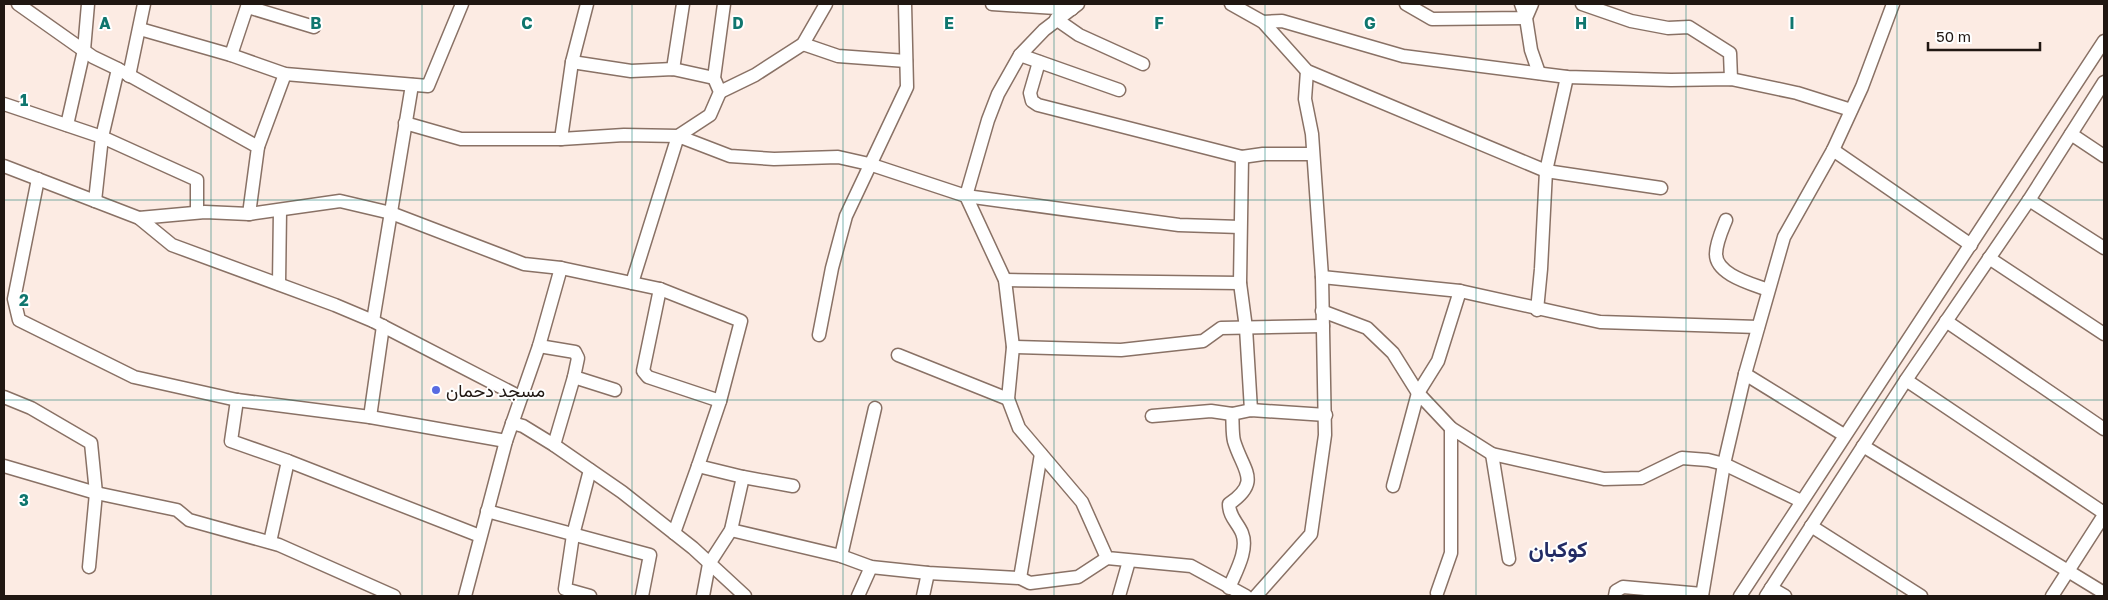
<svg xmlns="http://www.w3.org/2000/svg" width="2108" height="600" viewBox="0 0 2108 600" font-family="'Golos Text',Vazirmatn,sans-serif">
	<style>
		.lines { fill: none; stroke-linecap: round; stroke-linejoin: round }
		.minor-casing { stroke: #897165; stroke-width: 15 }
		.minor { stroke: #fff; stroke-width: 12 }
		.grid { fill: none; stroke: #0f766e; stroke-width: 1; stroke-opacity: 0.55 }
		.poi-dot { fill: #586be2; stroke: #fff; stroke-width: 2 }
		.labels { text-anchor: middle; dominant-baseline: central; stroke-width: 4; stroke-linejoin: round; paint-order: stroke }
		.poi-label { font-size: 18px; fill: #201712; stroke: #fff; text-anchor: start }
		.district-label { font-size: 22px; font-weight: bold; fill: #232c65; stroke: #fff }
		.grid-label { font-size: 16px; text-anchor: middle; font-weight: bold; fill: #0f766e; stroke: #fff; stroke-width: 4; stroke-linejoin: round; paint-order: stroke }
	</style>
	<rect width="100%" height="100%" fill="#fcebe3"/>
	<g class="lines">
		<g class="minor-casing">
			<g id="minor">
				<polyline points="18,4 93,57 118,69 258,147 249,214"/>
				<polyline points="992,4 1072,9"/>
				<polyline points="1078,4 1044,30 1020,55 998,94 988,120 966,196 1005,280 1013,347 1008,399 1019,428 1082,502 1107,558 1191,566 1246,596"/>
				<polyline points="1231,4 1263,22 1307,71 1546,171 1661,188"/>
				<polyline points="1406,4 1432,19 1526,18 1521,4"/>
				<polyline points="1532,4 1526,18 1531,50 1539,73"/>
				<polyline points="1582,4 1631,21 1668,28 1689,27 1730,53 1731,79"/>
				<polyline points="248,7 314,27"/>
				<polyline points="1056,19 1079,35 1143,64"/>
				<polyline points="1263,22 1282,21 1403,56 1567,77 1671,80 1731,79 1797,93 1851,110"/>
				<polyline points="140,29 231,55 285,74 428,86 462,4"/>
				<polyline points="803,44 838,56 906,61"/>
				<polyline points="231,55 248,4"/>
				<polyline points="1020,55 1119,90"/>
				<polyline points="572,62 631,71 673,69 714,78"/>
				<polyline points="1039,62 1030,93 1032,101 1038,105 1242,157 1263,154 1312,154"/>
				<polyline points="673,69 683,4"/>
				<polyline points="129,76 144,4"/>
				<polyline points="720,92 755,75 803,44 826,4"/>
				<polyline points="4,104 102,137 197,180 197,212"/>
				<polyline points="405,123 461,139 561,139 624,135 678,136 710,115 720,92 714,78 724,4"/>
				<polyline points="67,125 84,50 88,4"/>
				<polyline points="2071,134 2104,156"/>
				<polyline points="561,139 572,62 587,4"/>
				<polyline points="258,147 285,74"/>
				<polyline points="1833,150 1971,245"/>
				<polyline points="1242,157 1240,283 1246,328 1251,410"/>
				<polyline points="4,166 139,218 172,245 335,305 373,321 520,397"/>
				<polyline points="38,179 14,299 19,320 134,377 237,400 370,417 506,441"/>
				<polyline points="2029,200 2104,248"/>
				<polyline points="95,201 102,137 118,69"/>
				<polyline points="139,218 205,212 249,214 340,201 391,213 524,264 561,268 660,289 741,321 720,401 698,466 743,477 793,486"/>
				<path d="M1726,220C1722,230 1716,243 1716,254C1716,275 1753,284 1768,290"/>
				<polyline points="1989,258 2104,334"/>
				<polyline points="1322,277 1460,291 1600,322 1758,327"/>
				<polyline points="1005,280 1240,283"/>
				<polyline points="632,283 678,136 730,156 774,159 838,157 869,164 966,196 1179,225 1240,227"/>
				<polyline points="279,284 280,211"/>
				<polyline points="660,289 643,371 648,377 720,401"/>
				<polyline points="1537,310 1541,269 1546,171 1567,77"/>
				<polyline points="1322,311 1367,328 1393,353 1418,393 1451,428 1492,454 1604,479 1641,478 1682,458 1708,460 1724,464 1801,501"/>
				<polyline points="373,321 412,85"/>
				<polyline points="1946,321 2104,429"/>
				<polyline points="819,335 832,268 846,216 907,87 905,4"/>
				<polyline points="539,346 575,352 578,358 574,377 615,390"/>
				<polyline points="1013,347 1121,350 1203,341 1221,328 1323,326"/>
				<polyline points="898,355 1008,399"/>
				<polyline points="1745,374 1844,435"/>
				<polyline points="1906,380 2104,513"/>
				<polyline points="4,397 31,408 91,443 96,493 89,567"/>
				<polyline points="237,400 231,441 288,461 480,536"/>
				<polyline points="1152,416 1211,411 1232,414 1251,410 1326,415"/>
				<polyline points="370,417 383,326"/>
				<polyline points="512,423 523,426 554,445 622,492 693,548 745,596"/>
				<polyline points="554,445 574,377"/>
				<polyline points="1863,446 2104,593"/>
				<polyline points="1492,454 1509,559"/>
				<polyline points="4,466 96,493 177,510 189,520 279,545 394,596"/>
				<polyline points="590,470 573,535 565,589 590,596"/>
				<polyline points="1393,486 1418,393 1438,361 1460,291"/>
				<polyline points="487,511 650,555 642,596"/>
				<polyline points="1811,526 1921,596"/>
				<polyline points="731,530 841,556 871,567 928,573 1020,578 1030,583 1078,577 1107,558"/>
				<polyline points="674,533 698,466"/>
				<polyline points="270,542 288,461"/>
				<polyline points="841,556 875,408"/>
				<polyline points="1020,578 1041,454"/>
				<path d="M1229,588C1235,573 1249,550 1242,533C1238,523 1229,517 1229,504C1262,481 1243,471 1234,441C1232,433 1233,422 1232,414"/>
				<polyline points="1771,588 1785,596"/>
				<polyline points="1437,593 1451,553 1451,428"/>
				<polyline points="465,596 506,441 539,346 561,268"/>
				<polyline points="703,596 709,564 731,530 743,477"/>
				<polyline points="858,596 871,567"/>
				<polyline points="923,596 928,573"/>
				<polyline points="1119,596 1129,561"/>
				<polyline points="1256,596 1311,534 1325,435 1322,277 1312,134 1305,99 1307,71"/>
				<polyline points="1615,596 1616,591 1623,587 1702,594"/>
				<polyline points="1702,596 1724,464 1745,374 1784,237 1833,150 1862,87 1893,4"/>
				<polyline points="1740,596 2104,41"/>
				<polyline points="1766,596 1906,380 2029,200 2104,82"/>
				<polyline points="2052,596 2104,515"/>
			</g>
		</g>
		<use href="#minor" class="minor"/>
	</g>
	<path class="grid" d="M211,4V596M422,4V596M632,4V596M843,4V596M1054,4V596M1265,4V596M1476,4V596M1686,4V596M1897,4V596M4,200H2104M4,400H2104"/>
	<circle class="poi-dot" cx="436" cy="390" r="5"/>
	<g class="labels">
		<g class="poi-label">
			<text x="446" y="390">مسجد دحمان</text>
		</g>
		<g class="district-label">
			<text x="1558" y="548">كوكبان</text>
		</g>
	</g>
	<g class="grid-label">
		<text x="105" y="29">A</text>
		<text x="316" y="29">B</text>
		<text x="527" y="29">C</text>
		<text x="738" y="29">D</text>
		<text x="949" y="29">E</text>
		<text x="1159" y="29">F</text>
		<text x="1370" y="29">G</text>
		<text x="1581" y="29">H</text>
		<text x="1792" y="29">I</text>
		<text x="24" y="106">1</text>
		<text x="24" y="306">2</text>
		<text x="24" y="506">3</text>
	</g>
	<rect width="2108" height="600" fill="none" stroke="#201712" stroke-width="10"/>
	<path d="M1928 42v8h112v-8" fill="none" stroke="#201712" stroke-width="2.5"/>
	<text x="1936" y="42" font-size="15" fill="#201712" stroke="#ffffff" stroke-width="4" paint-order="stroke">50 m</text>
</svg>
